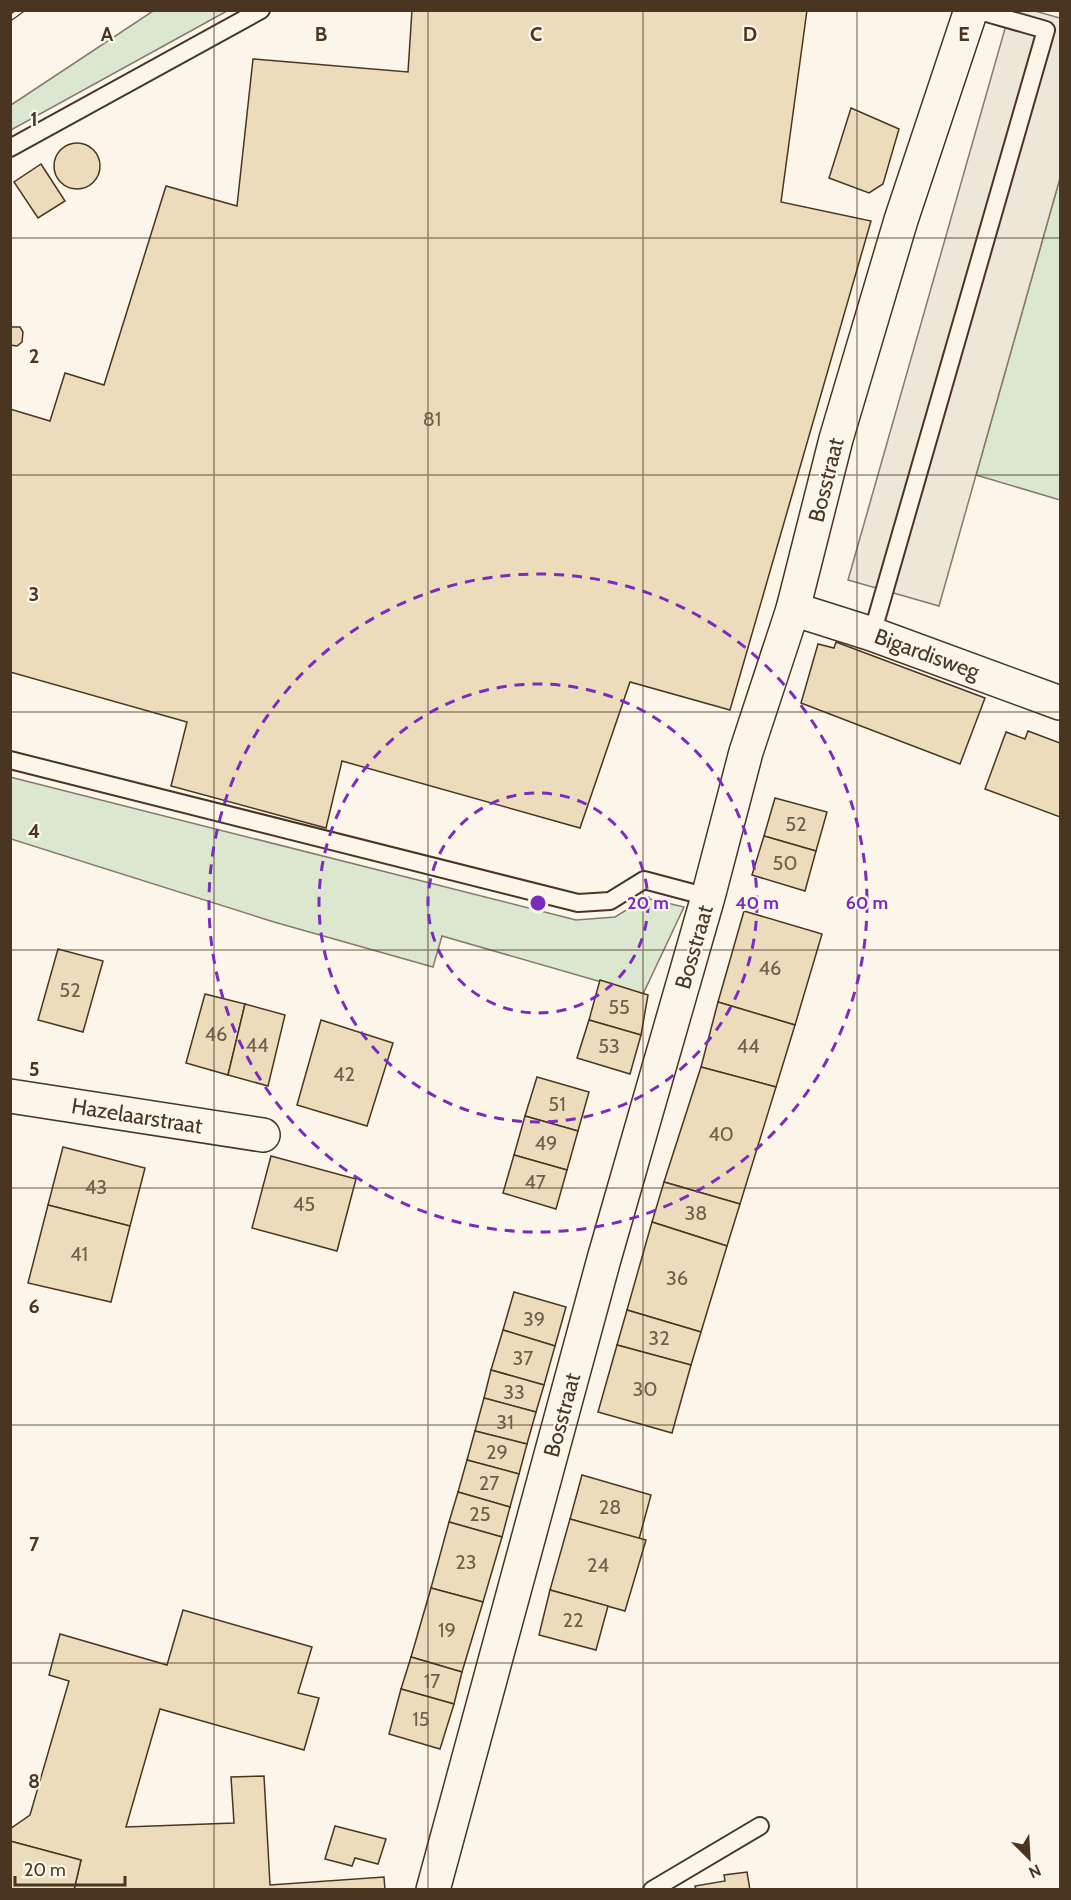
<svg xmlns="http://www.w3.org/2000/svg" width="1071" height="1900" viewBox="0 0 1071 1900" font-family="Cabin,sans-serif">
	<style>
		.green { fill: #dce7d0; stroke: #887966; stroke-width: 1.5 }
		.parking { fill: #ede7d9; stroke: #887966; stroke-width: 1.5 }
		.building { fill: #ecdcbc; stroke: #4a3520; stroke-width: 1.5 }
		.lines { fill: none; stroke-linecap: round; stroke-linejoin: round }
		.lane-casing { stroke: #4a3520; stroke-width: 20 }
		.street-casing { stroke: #4a3520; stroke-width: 36 }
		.lane { stroke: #fbf6e9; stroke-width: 16 }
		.street { stroke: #fbf6e9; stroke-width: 33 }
		.rail-casing { stroke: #4a3520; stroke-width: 7 }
		.rail { stroke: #fbf6e9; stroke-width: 4.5; stroke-dasharray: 14; stroke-linecap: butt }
		.grid { fill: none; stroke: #4a3520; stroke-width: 1.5; stroke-opacity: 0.55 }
		.ring { fill: none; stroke: #7b2cbf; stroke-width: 3; stroke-dasharray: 10 8 }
		.labels { text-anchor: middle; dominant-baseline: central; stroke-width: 4.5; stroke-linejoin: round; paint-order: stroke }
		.number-label { font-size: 20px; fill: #725f47 }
		.street-label { font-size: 22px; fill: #4a3520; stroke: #fbf6e9 }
		.grid-label { font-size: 20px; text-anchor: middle; font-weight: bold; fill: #4a3520; stroke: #fbf6e9; stroke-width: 4.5; stroke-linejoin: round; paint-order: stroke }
		.centre { fill: #7b2cbf; stroke: #fbf6e9; stroke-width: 3 }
		.ring-label { font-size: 18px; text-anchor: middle; font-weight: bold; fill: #7b2cbf; stroke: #fbf6e9; stroke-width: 4.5; stroke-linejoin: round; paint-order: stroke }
	</style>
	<rect width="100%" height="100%" fill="#fbf6e9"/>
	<g class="green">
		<polygon points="153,11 227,11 11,130 11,105"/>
		<polygon points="1060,178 1060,500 976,475"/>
		<polygon points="10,777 576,920 615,917 646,898 684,907 643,994 442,936 433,967 274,922 11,839"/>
	</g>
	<polygon class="parking" points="1010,11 1035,11 1060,18 1060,178 939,606 848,580"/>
	<g class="building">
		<polygon points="412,10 807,10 781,202 871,221 730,710 630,682 580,828 342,761 326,828 171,786 187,722 10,672 10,409 50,421 65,373 104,385 166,186 237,206 253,59 408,72"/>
		<polygon points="851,108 899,129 883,184 869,193 829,178"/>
		<circle cx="77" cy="166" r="23"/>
		<polygon points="41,164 65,201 38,218 14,182"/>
		<polygon points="10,327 20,327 23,332 22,342 17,346 10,345"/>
		<polygon points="836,642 985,698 960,764 801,703 818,644 834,648"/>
		<polygon points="1028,731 1060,743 1060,817 985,789 1006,732 1025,739"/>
		<polygon points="775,798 827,812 816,851 764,836"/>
		<polygon points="764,836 816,851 805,891 752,875"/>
		<polygon points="744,911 822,934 795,1025 718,1002"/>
		<polygon points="58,949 103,961 83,1032 38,1020"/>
		<polygon points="600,980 648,995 641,1035 589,1020"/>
		<polygon points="205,994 245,1004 228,1075 186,1063"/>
		<polygon points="718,1002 795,1025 776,1087 701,1067"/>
		<polygon points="245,1004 285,1015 268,1086 228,1075"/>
		<polygon points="321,1020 393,1043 367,1126 297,1105"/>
		<polygon points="589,1020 641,1035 630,1074 577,1058"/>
		<polygon points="701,1067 776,1087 740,1204 664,1182"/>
		<polygon points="537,1077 589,1092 578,1131 525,1116"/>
		<polygon points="525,1116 578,1131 567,1170 514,1155"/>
		<polygon points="63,1147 145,1168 130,1226 48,1205"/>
		<polygon points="514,1155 567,1170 556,1209 503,1193"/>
		<polygon points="271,1156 356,1179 337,1251 252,1228"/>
		<polygon points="664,1182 740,1204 727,1246 652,1222"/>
		<polygon points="48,1205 130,1226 111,1302 28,1283"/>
		<polygon points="652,1222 727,1246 701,1332 627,1310"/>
		<polygon points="514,1292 566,1307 555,1346 503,1330"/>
		<polygon points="627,1310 701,1332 691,1365 617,1345"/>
		<polygon points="503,1330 555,1346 544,1385 491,1370"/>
		<polygon points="617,1345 691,1365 672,1433 598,1412"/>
		<polygon points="491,1370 544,1385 536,1412 484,1398"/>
		<polygon points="484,1398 536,1412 527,1444 475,1431"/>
		<polygon points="475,1431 527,1444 519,1474 467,1460"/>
		<polygon points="467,1460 519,1474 510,1507 458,1492"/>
		<polygon points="582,1475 651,1495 639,1539 570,1519"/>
		<polygon points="458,1492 510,1507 502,1537 449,1522"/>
		<polygon points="570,1519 646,1540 625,1611 550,1590"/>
		<polygon points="449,1522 502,1537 483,1602 431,1588"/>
		<polygon points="431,1588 483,1602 462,1672 411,1657"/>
		<polygon points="550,1590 608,1606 596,1650 539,1635"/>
		<polygon points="183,1610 312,1647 298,1693 319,1698 304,1750 160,1709 126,1827 234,1823 231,1777 264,1776 270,1885 384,1877 385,1890 74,1890 81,1860 10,1841 10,1829 30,1815 69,1681 49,1675 60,1634 167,1665"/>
		<polygon points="411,1657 462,1672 454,1704 401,1689"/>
		<polygon points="401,1689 454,1704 440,1749 389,1734"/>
		<polygon points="335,1826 386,1839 378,1864 355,1858 352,1866 325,1859"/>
		<polygon points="10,1841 81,1860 74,1890 10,1890"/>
		<polygon points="747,1872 750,1890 696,1890 695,1886 725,1881 724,1875"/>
	</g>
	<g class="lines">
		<g class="lane-casing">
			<g id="lane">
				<polyline points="10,148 261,10"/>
				<polyline points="872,634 1046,30 976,10"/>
				<polyline points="10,760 578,903 610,901 644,880 708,897"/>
				<polyline points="652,1890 760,1826"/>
			</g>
		</g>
		<g class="street-casing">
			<g id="street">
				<polyline points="793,609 872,634 1060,703"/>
				<polyline points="10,1096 263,1135"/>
				<polyline points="433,1890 604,1259 708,897 746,752 793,609 836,439 901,220 971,10"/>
			</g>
		</g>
		<use href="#lane" class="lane"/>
		<use href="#street" class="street"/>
		<g class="rail-casing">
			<polyline id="rail" points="10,18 21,10"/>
		</g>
		<use href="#rail" class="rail"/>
	</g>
	<path class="grid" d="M214,10V1890M428,10V1890M643,10V1890M857,10V1890M10,238H1060M10,475H1060M10,712H1060M10,950H1060M10,1188H1060M10,1425H1060M10,1663H1060"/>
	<g class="ring">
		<circle cx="538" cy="903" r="110"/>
		<circle cx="538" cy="903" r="219"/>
		<circle cx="538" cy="903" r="329"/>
	</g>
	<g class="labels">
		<g class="number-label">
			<text x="432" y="419">81</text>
			<text x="796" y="824">52</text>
			<text x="785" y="863">50</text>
			<text x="770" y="968">46</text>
			<text x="70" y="990">52</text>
			<text x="619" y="1007">55</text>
			<text x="216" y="1034">46</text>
			<text x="257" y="1045">44</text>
			<text x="609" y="1046">53</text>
			<text x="748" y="1046">44</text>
			<text x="344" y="1074">42</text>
			<text x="557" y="1104">51</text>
			<text x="721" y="1134">40</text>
			<text x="546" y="1143">49</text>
			<text x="535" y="1182">47</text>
			<text x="96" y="1187">43</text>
			<text x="304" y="1204">45</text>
			<text x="696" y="1213">38</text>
			<text x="79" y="1254">41</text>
			<text x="677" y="1278">36</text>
			<text x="534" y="1319">39</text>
			<text x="659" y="1338">32</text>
			<text x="523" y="1358">37</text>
			<text x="645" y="1389">30</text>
			<text x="514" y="1392">33</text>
			<text x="505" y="1422">31</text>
			<text x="497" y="1452">29</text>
			<text x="489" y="1483">27</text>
			<text x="610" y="1507">28</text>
			<text x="480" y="1514">25</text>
			<text x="466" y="1562">23</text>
			<text x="598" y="1565">24</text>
			<text x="573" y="1620">22</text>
			<text x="447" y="1630">19</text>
			<text x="432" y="1681">17</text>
			<text x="421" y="1719">15</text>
		</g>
		<g class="street-label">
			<text transform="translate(826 480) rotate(-76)">Bosstraat</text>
			<text transform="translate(927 654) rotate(20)">Bigardisweg</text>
			<text transform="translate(694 947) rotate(-74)">Bosstraat</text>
			<text transform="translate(137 1116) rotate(9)">Hazelaarstraat</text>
			<text transform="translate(562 1415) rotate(-75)">Bosstraat</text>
		</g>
	</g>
	<g class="grid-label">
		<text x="107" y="41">A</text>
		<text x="321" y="41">B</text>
		<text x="536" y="41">C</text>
		<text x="750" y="41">D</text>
		<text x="964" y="41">E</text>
		<text x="34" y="126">1</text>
		<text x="34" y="363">2</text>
		<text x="34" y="601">3</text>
		<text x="34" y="838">4</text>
		<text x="34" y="1076">5</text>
		<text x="34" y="1313">6</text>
		<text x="34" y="1551">7</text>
		<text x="34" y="1788">8</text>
	</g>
	<circle cx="538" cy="903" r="9" class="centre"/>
	<g class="ring-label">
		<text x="648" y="909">20 m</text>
		<text x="757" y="909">40 m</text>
		<text x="867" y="909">60 m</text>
	</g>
	<rect width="1071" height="1900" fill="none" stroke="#4a3520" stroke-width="24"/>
	<g transform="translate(1029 1858) rotate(156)" stroke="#fbf6e9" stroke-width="4.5" paint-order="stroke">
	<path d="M0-4.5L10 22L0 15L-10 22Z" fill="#4a3520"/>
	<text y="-9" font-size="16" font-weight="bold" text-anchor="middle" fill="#4a3520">N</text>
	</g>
	<path d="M15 1876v9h110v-9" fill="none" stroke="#4a3520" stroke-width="3"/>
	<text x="24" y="1876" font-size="18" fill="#4a3520" stroke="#fbf6e9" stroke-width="4.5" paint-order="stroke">20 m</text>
</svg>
